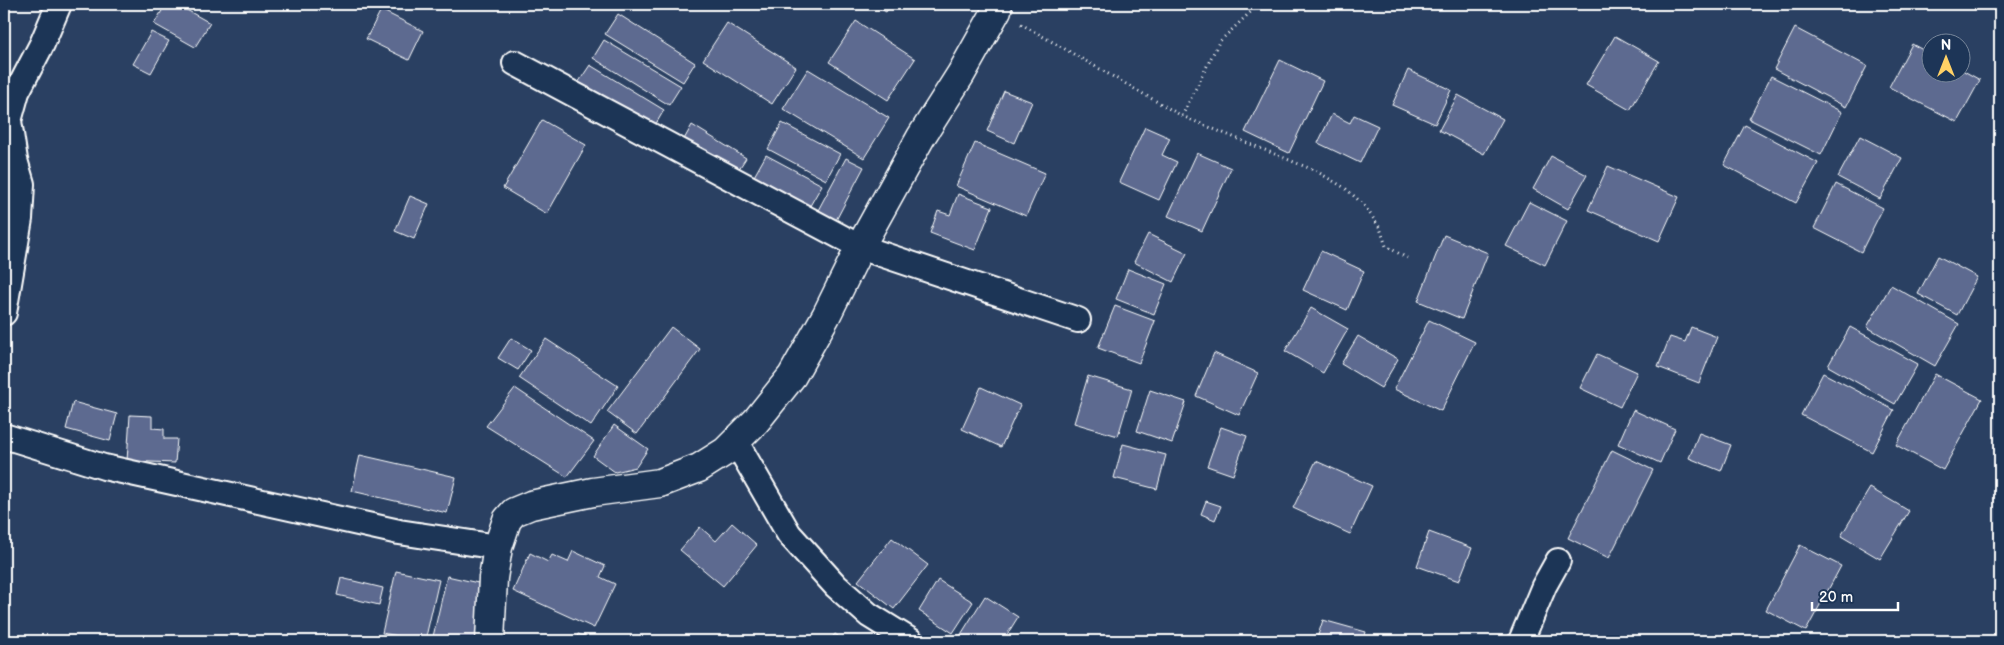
<svg xmlns="http://www.w3.org/2000/svg" width="2004" height="645" viewBox="0 0 2004 645" font-family="'Balsamiq Sans',sans-serif">
	<style>
		.building { fill: #5d6b90; stroke: #fff }
		.lines { fill: none; stroke-linecap: round; stroke-linejoin: round }
		.street-casing { stroke: #fff; stroke-width: 28 }
		.secondary-casing { stroke: #fff; stroke-width: 31 }
		.path { stroke: #fff; stroke-width: 3; stroke-dasharray: 1 4; stroke-linecap: butt }
		.street { stroke: #1d3557; stroke-width: 24 }
		.secondary { stroke: #1d3557; stroke-width: 28 }
	</style>
	<rect width="100%" height="100%" fill="#2a4062"/>
	<filter id="ink" filterUnits="userSpaceOnUse"><feTurbulence type="fractalNoise" baseFrequency=".02" numOctaves="2"/><feDisplacementMap in="SourceGraphic" scale="10" xChannelSelector="R" yChannelSelector="G"/><feConvolveMatrix kernelMatrix="1 2 1 2 8 2 1 2 1" color-interpolation-filters="sRGB"/></filter>
	<g filter="url(#ink)">
		<g class="building">
			<polygon points="166,4 176,4 210,23 195,47 154,24"/>
			<polygon points="872,4 891,4 886,12"/>
			<polygon points="381,10 423,31 409,60 366,39"/>
			<polygon points="618,14 695,63 683,82 605,34"/>
			<polygon points="856,21 915,59 888,100 829,62"/>
			<polygon points="727,23 796,67 772,104 703,60"/>
			<polygon points="1795,28 1867,66 1846,107 1774,69"/>
			<polygon points="151,32 169,41 151,73 133,64"/>
			<polygon points="1615,36 1659,61 1630,110 1586,85"/>
			<polygon points="604,40 681,86 669,105 593,58"/>
			<polygon points="1912,44 1932,55 1932,72 1962,72 1962,70 1980,80 1957,122 1889,87"/>
			<polygon points="1280,60 1323,81 1289,153 1245,132"/>
			<polygon points="590,65 664,110 653,129 578,83"/>
			<polygon points="808,69 889,118 864,158 783,109"/>
			<polygon points="1408,70 1451,90 1435,124 1392,105"/>
			<polygon points="1771,76 1842,112 1821,155 1749,119"/>
			<polygon points="1004,91 1032,102 1014,143 987,131"/>
			<polygon points="1458,95 1503,119 1484,154 1439,130"/>
			<polygon points="1332,114 1350,123 1354,115 1378,126 1360,163 1318,143"/>
			<polygon points="542,120 586,145 547,214 503,188"/>
			<polygon points="782,123 840,154 826,180 768,149"/>
			<polygon points="692,125 746,158 735,175 682,143"/>
			<polygon points="1745,125 1818,163 1796,203 1724,165"/>
			<polygon points="1145,127 1170,138 1162,155 1177,162 1159,200 1119,182"/>
			<polygon points="1860,136 1902,158 1880,199 1838,177"/>
			<polygon points="975,143 1045,173 1026,216 956,186"/>
			<polygon points="1197,153 1231,168 1202,231 1168,216"/>
			<polygon points="766,155 822,185 807,211 752,180"/>
			<polygon points="1551,156 1587,175 1568,209 1533,189"/>
			<polygon points="846,158 864,167 834,224 816,214"/>
			<polygon points="1608,166 1679,197 1659,241 1588,210"/>
			<polygon points="1836,184 1883,208 1861,252 1814,228"/>
			<polygon points="958,194 992,207 975,250 930,233 938,211 950,215"/>
			<polygon points="410,196 429,204 414,239 395,231"/>
			<polygon points="1529,202 1567,221 1545,265 1506,246"/>
			<polygon points="1148,234 1187,253 1173,282 1134,262"/>
			<polygon points="1444,235 1488,253 1462,319 1418,301"/>
			<polygon points="1321,251 1364,271 1347,310 1303,290"/>
			<polygon points="1938,256 1977,277 1957,315 1918,294"/>
			<polygon points="1128,269 1166,284 1154,314 1116,299"/>
			<polygon points="1891,285 1959,324 1935,366 1867,327"/>
			<polygon points="1115,306 1155,321 1139,363 1098,348"/>
			<polygon points="1311,308 1348,329 1323,373 1285,351"/>
			<polygon points="1429,320 1475,342 1441,411 1394,389"/>
			<polygon points="671,327 700,349 637,434 607,412"/>
			<polygon points="1691,327 1717,337 1699,383 1658,367 1670,337 1685,342"/>
			<polygon points="1850,327 1918,364 1895,404 1828,366"/>
			<polygon points="1358,336 1398,359 1381,388 1341,364"/>
			<polygon points="511,338 531,350 518,370 498,358"/>
			<polygon points="546,339 618,386 591,426 519,378"/>
			<polygon points="1214,353 1258,373 1239,415 1196,396"/>
			<polygon points="1597,354 1637,372 1620,407 1580,388"/>
			<polygon points="1823,373 1894,410 1872,452 1801,415"/>
			<polygon points="1935,374 1982,399 1943,470 1896,445"/>
			<polygon points="1088,376 1132,389 1118,436 1074,423"/>
			<polygon points="981,387 1020,405 1001,447 962,429"/>
			<polygon points="515,388 594,441 567,477 486,426"/>
			<polygon points="1150,390 1186,402 1172,443 1137,431"/>
			<polygon points="73,402 117,414 110,441 66,429"/>
			<polygon points="1633,410 1675,429 1660,463 1618,444"/>
			<polygon points="130,415 152,416 152,428 164,429 164,439 177,439 175,463 127,461"/>
			<polygon points="614,425 648,449 636,467 615,472 593,456"/>
			<polygon points="1221,427 1247,436 1233,475 1207,466"/>
			<polygon points="1699,433 1731,445 1721,471 1689,458"/>
			<polygon points="1123,444 1166,455 1157,489 1114,478"/>
			<polygon points="1612,450 1653,470 1609,558 1568,538"/>
			<polygon points="360,455 456,477 447,513 352,491"/>
			<polygon points="1316,461 1372,486 1350,534 1293,508"/>
			<polygon points="1870,488 1909,511 1880,559 1841,536"/>
			<polygon points="1206,501 1221,506 1215,520 1201,514"/>
			<polygon points="732,523 757,545 723,586 680,550 700,527 716,541"/>
			<polygon points="1429,532 1472,548 1459,581 1417,566"/>
			<polygon points="892,538 928,565 894,609 858,581"/>
			<polygon points="1800,545 1841,566 1806,631 1766,610"/>
			<polygon points="573,551 605,566 600,577 615,584 594,628 513,591 530,553 548,562 552,555 568,562"/>
			<polygon points="396,571 439,580 425,641 382,633"/>
			<polygon points="447,576 487,585 474,641 432,641"/>
			<polygon points="341,578 383,588 379,605 337,595"/>
			<polygon points="938,580 973,602 953,633 919,611"/>
			<polygon points="985,596 1018,617 1003,641 968,641 960,636"/>
			<polygon points="1323,620 1366,632 1363,641 1316,641"/>
			<polygon points="578,634 599,641 575,641"/>
			<polygon points="835,634 845,641 829,641"/>
		</g>
		<g class="lines">
			<g class="street-casing">
				<g id="street">
					<polyline points="515,63 860,247 1078,320"/>
					<polyline points="4,313 20,219 22,184 15,160 9,121 17,92 42,44 59,4"/>
					<polyline points="4,436 104,467 399,532 498,547"/>
					<polyline points="736,442 789,534 836,586 869,615 911,641"/>
					<polyline points="1521,641 1544,586 1558,561"/>
				</g>
			</g>
			<g class="secondary-casing">
				<polyline id="secondary" points="490,641 493,578 498,547 507,520 514,512 531,505 593,492 660,483 699,468 726,451 756,421 792,376 826,316 860,247 921,137 961,74 997,10 998,4"/>
			</g>
			<g class="path">
				<polyline points="1021,24 1182,116 1316,171 1345,188 1363,204 1380,228 1386,246 1407,258"/>
				<polyline points="1182,116 1219,42 1259,4"/>
			</g>
			<use href="#street" class="street"/>
			<use href="#secondary" class="secondary"/>
		</g>
	</g>
	<rect width="2004" height="645" fill="none" stroke="#1d3557" stroke-width="20"/>
	<rect x="10" y="10" width="1984" height="625" fill="none" stroke="#fff" stroke-width="2" filter="url(#ink)"/>
	<g transform="translate(1946 58)"><circle r="24" fill="#1d3557" stroke="#77869a"/>
	<path d="M0-4L9 19L0 12L-9 19Z" fill="#ffd166"/>
	<text y="-8" font-size="14" font-weight="bold" text-anchor="middle" fill="#ffffff">N</text>
	</g>
	<path d="M1812 602v8h86v-8" fill="none" stroke="#ffffff" stroke-width="2.5"/>
	<text x="1819" y="602" font-size="15" fill="#ffffff" stroke="#1d3557" stroke-width="4" paint-order="stroke">20 m</text>
</svg>
